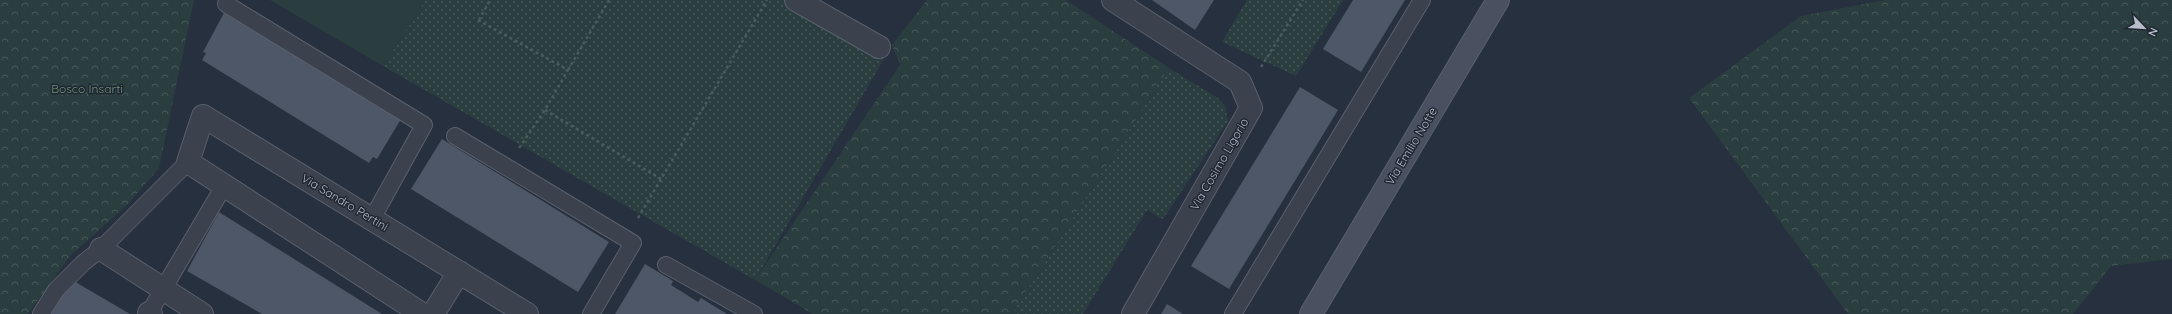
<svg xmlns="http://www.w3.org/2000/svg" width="2172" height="314" viewBox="0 0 2172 314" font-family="Quicksand,sans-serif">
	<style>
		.grass { fill: #2a3e40 }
		.forest { fill: url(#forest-crowns) }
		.park { fill: url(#park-dots) }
		.building { fill: #4d5767 }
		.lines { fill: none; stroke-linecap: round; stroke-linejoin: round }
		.lane-casing { stroke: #59606c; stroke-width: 18 }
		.street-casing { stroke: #59606c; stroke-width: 24 }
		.secondary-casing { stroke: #59606c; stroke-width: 24 }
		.path { stroke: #495b5e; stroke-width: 2.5; stroke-dasharray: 3 3; stroke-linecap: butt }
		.lane { stroke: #3b424e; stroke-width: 16 }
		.street { stroke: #3b424e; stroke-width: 22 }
		.secondary { stroke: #495161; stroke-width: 22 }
		.labels { text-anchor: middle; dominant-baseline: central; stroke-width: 3; stroke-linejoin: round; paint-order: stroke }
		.park-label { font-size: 12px; fill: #70987a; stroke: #202733 }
		.street-label { font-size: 12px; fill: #b7bec9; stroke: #202733 }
	</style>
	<defs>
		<pattern id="forest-crowns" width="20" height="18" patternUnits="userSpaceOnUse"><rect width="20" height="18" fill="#2a3e40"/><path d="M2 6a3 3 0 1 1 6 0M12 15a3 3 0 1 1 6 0" fill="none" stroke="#47585a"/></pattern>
		<pattern id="park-dots" width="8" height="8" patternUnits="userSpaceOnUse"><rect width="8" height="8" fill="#2a3e40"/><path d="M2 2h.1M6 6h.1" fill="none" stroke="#47585a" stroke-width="1.8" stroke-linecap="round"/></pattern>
	</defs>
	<rect width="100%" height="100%" fill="#27303e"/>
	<polygon class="grass" points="270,0 426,0 383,66"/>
	<g class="forest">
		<polygon points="0,0 194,0 159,168 129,203 70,256 28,314 0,314"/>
		<polygon points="927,0 1066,0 1169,68 1012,314 813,314 755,280 900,65 892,45"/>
		<polygon points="1885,0 2172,0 2172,259 2111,266 2073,314 1848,314 1689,98 1801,16"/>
	</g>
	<g class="park">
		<polygon points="426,0 816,0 892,45 755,280 383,66"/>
		<polygon points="1247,0 1343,0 1296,76 1222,42"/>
		<polygon points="1169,68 1218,98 1225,106 1228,121 1163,219 1147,210 1083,314 1012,314"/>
	</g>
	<g class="building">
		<polygon points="1152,0 1214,0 1195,30"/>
		<polygon points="1353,0 1405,0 1361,72 1323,49"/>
		<polygon points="225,11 401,119 377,159 373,157 369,163 202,60 206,53 203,52"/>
		<polygon points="1300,87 1338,110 1229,289 1191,266"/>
		<polygon points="442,139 609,242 578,292 411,189"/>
		<polygon points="219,212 382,314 262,314 187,271"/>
		<polygon points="645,264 673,281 671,285 698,302 701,298 727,314 615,314"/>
		<polygon points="72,280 130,314 51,314"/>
		<polygon points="1167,304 1183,314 1161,314"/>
	</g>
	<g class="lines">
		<g class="lane-casing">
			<g id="lane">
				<polyline points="226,4 424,125 372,219"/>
				<polyline points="455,136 633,243 591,314"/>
				<polyline points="666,265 754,314"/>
				<polyline points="149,313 224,186"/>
				<polyline points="41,314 56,290 83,263 101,249 188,162"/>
				<polyline points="1233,314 1422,0"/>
			</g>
		</g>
		<g class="street-casing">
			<g id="street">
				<polyline points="796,0 879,47"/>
				<polyline points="1113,0 1240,82 1251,108 1133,314"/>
				<polyline points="101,249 202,314"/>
				<polyline points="149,313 151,314"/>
				<polyline points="422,314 188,162 203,116 527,314"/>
				<polyline points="433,314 459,272"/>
			</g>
		</g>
		<g class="secondary-casing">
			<polyline id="secondary" points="1311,314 1498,0"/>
		</g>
		<g class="path">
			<polyline points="478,20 568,70 545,110 519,148"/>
			<polyline points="479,20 490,0"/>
			<polyline points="1261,67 1303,0"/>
			<polyline points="568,70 609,0"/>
			<polyline points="545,110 661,179"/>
			<polyline points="638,218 767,0"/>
		</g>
		<use href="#lane" class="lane"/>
		<use href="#street" class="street"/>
		<use href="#secondary" class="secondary"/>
	</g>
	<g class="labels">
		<g class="park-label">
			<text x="87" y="88">Bosco Insarti</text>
		</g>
		<g class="street-label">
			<text transform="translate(1411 146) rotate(-59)">Via Emilio Notte</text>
			<text transform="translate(1219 164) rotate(-60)">Via Cosimo Ligorio</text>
			<text transform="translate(345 202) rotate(31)">Via Sandro Pertini</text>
		</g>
	</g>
	<g transform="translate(2144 28) rotate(115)" stroke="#202733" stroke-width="3" paint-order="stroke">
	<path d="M0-3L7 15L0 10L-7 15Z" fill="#b7bec9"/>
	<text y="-6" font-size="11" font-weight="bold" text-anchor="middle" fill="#b7bec9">N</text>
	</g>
</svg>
